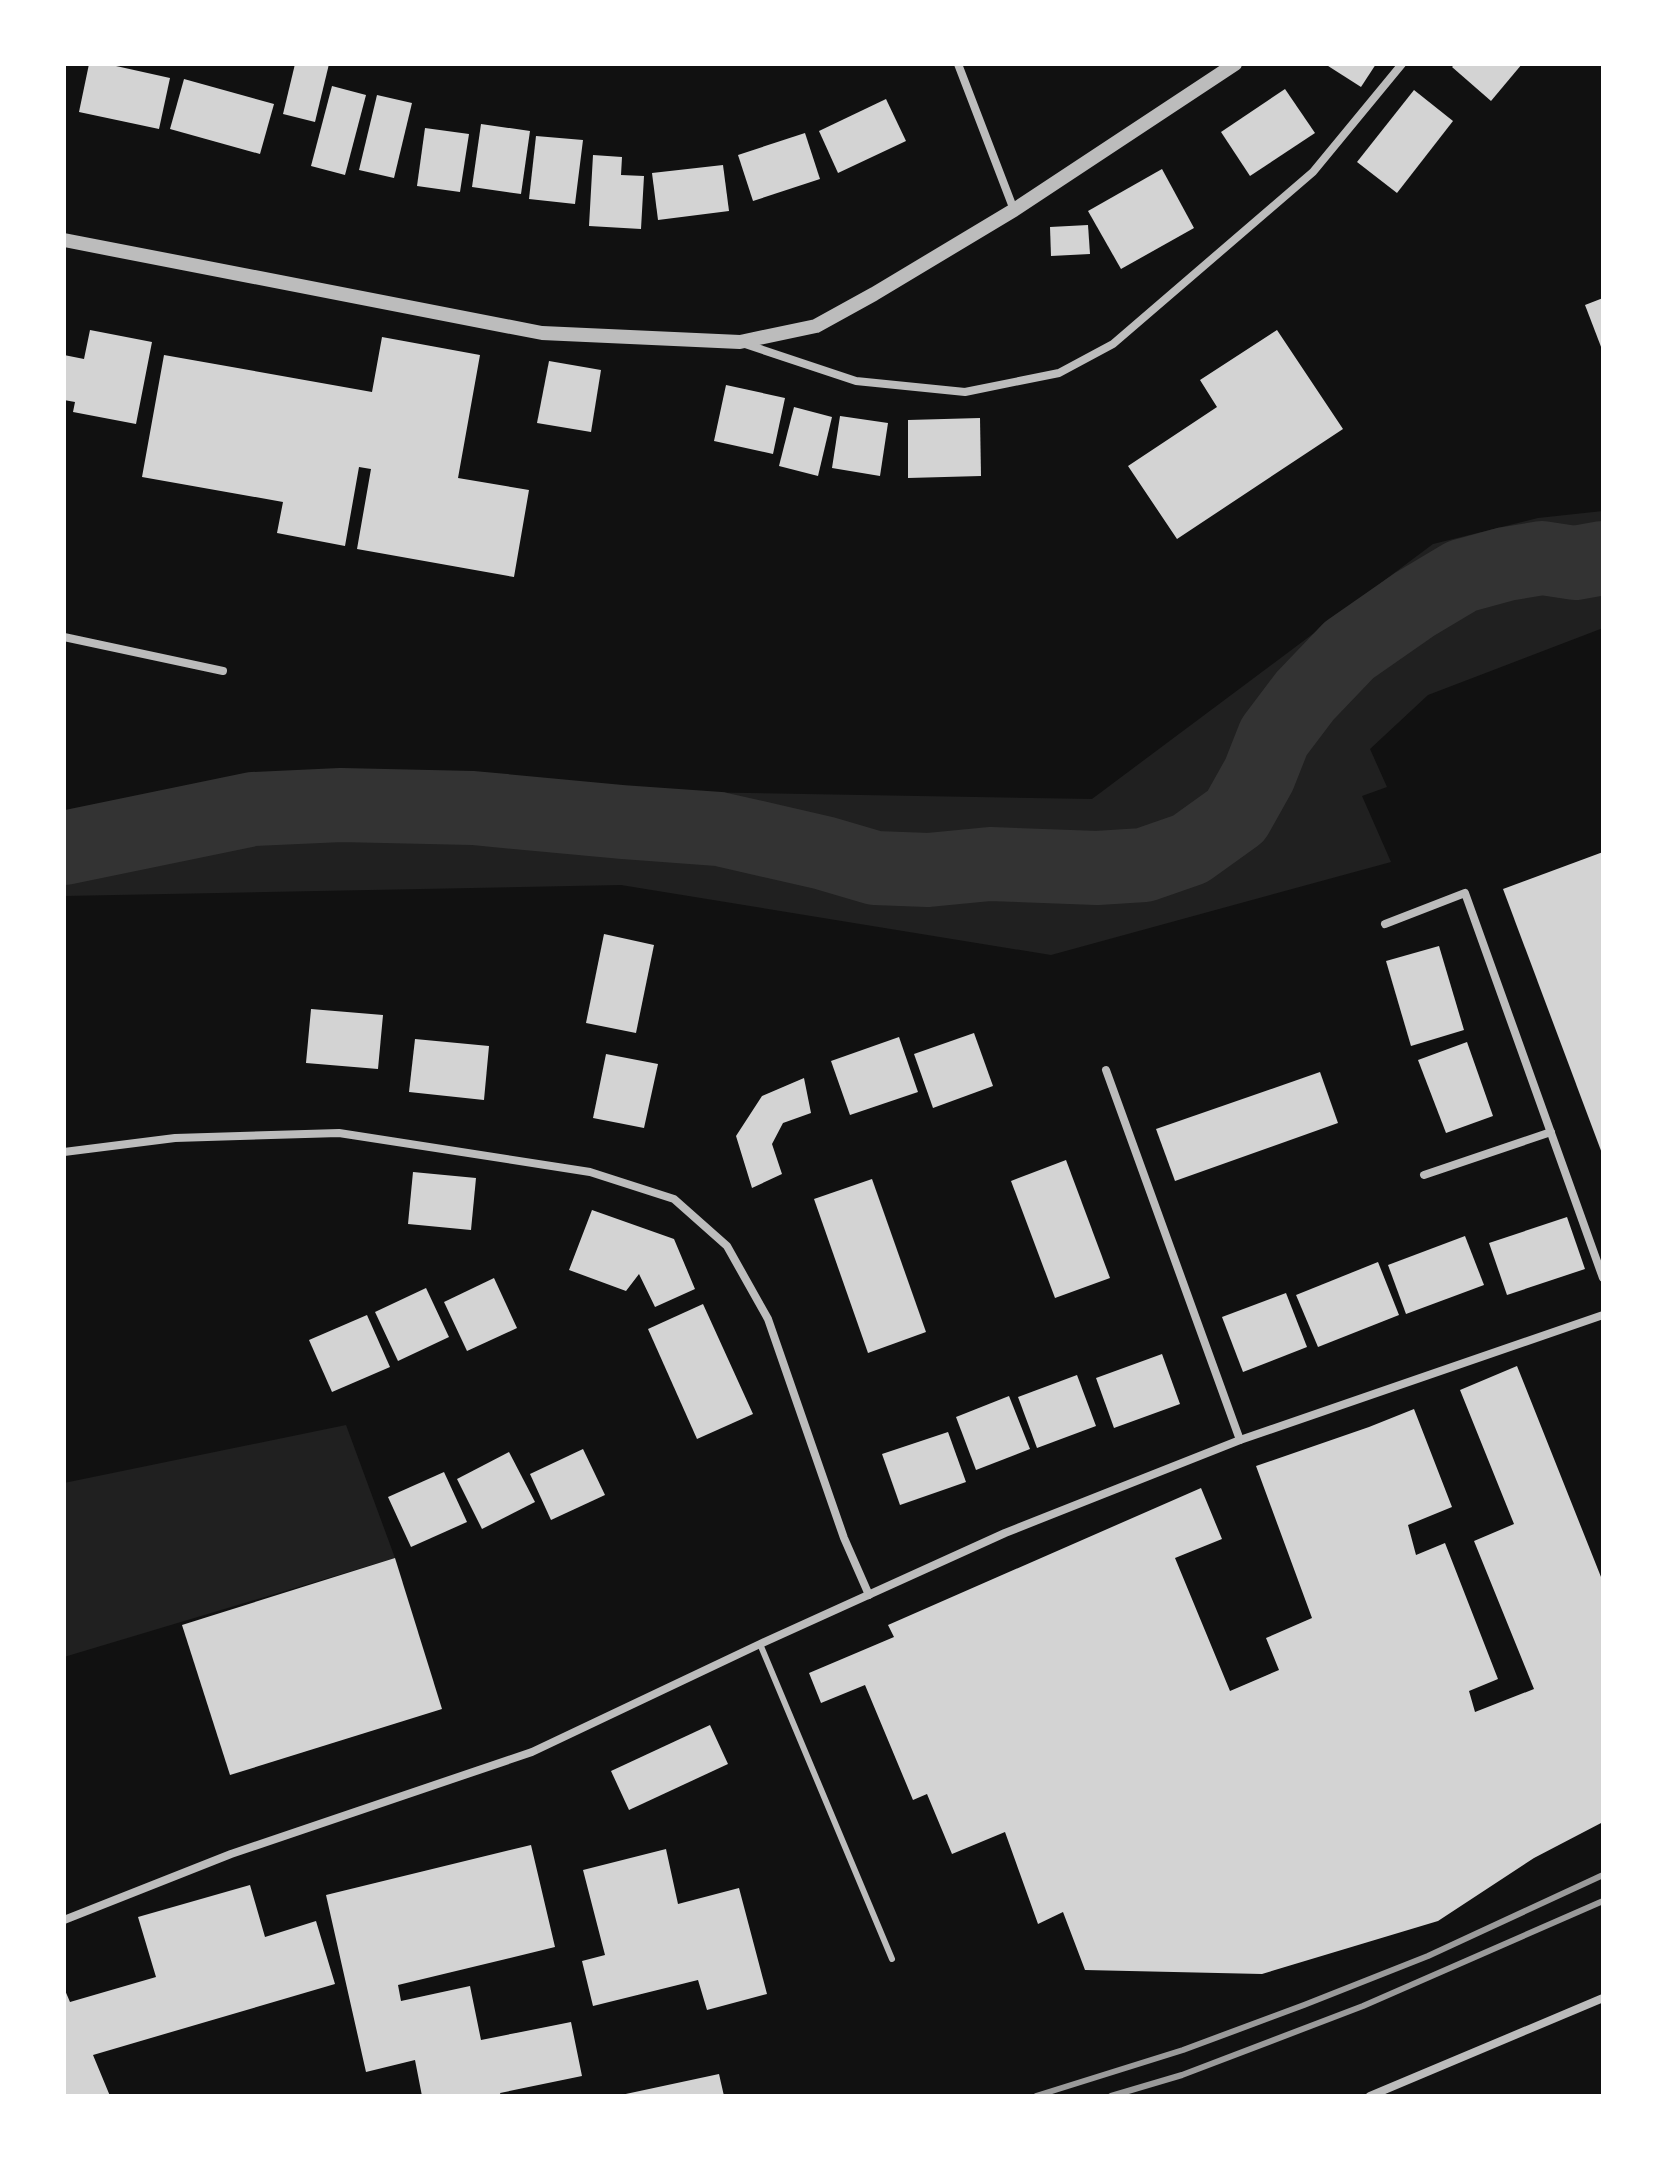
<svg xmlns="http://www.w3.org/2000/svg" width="1667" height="2160" viewBox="0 0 1667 2160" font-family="Figtree,sans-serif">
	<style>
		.green { fill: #202020 }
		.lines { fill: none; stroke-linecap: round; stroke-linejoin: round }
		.river { stroke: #333; stroke-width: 74 }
		.building { fill: #d3d3d3 }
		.service { stroke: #bcbcbc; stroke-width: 6 }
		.minor { stroke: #bcbcbc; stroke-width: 8 }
		.tertiary { stroke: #bcbcbc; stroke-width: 14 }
		.rail { stroke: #9a9a9a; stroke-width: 6 }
	</style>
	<rect width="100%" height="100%" fill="#111"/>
	<g class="green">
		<polygon points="1603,511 1603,628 1428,695 1370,749 1387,787 1362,796 1391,862 1051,955 621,885 64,896 64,817 184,795 342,786 1092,799 1433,544 1538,518"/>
		<polygon points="346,1425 395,1558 64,1657 64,1483"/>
	</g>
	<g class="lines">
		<polyline class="river" points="64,848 253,809 341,805 473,808 622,822 719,829 824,853 875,868 928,870 990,864 1097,868 1144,865 1190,849 1236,816 1259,775 1274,737 1305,696 1349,650 1415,604 1462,576 1506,564 1542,558 1575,563 1603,558"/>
	</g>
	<g class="building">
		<polygon points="89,64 107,64 170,78 159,129 79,112"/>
		<polygon points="295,64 329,64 315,122 283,114"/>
		<polygon points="1325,64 1376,64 1361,87"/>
		<polygon points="1455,64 1522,64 1491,101 1452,67"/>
		<polygon points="184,79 274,104 260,154 170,129"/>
		<polygon points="332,86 366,95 345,175 311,166"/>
		<polygon points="1285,89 1315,133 1250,176 1221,132"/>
		<polygon points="1414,90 1453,121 1397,193 1357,162"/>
		<polygon points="377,95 412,103 394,178 359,170"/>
		<polygon points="886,99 906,141 838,173 819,131"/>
		<polygon points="481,124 530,131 521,194 472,187"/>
		<polygon points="425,128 469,134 460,192 417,186"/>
		<polygon points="805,133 820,179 753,201 738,155"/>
		<polygon points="536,136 583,140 575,204 529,199"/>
		<polygon points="593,155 622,157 621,175 644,176 641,229 589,226"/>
		<polygon points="723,165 729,211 658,220 652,173"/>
		<polygon points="1162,169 1194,228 1121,269 1088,211"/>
		<polygon points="1088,225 1090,254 1051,256 1050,227"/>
		<polygon points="1603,298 1603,352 1585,305"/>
		<polygon points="90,330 152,342 136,424 73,412 75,402 64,400 64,355 84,359"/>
		<polygon points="1277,330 1343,429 1177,539 1128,466 1217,407 1200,380"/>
		<polygon points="382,337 480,355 458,478 529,490 514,577 357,549 371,469 359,467 345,546 277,533 283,502 142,477 164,355 372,392"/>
		<polygon points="549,361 601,370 591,432 537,423"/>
		<polygon points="726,385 785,398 773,454 714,441"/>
		<polygon points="794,407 832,417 818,476 779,466"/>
		<polygon points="840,416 888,423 880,476 832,468"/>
		<polygon points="980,418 981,476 908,478 908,420"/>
		<polygon points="1603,852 1603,1156 1503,889"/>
		<polygon points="604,934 654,945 636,1033 586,1023"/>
		<polygon points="1439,946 1464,1030 1411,1046 1386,961"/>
		<polygon points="311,1009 383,1015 378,1069 306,1063"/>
		<polygon points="974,1033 993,1086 933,1108 914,1054"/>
		<polygon points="899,1037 918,1092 850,1115 831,1061"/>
		<polygon points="415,1039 489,1046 484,1100 409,1092"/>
		<polygon points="1467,1042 1493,1116 1446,1133 1418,1060"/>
		<polygon points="606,1054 658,1064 644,1128 593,1118"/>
		<polygon points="1320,1072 1338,1123 1175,1181 1156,1129"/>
		<polygon points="804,1078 811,1113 783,1123 772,1144 782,1174 752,1188 736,1136 762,1096"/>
		<polygon points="1066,1160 1110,1278 1055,1298 1011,1181"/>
		<polygon points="413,1172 476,1178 471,1230 408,1224"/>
		<polygon points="872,1179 926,1332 868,1353 814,1199"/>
		<polygon points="592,1210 674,1239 695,1289 655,1307 639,1274 626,1291 569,1270"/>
		<polygon points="1567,1217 1585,1269 1507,1295 1489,1243"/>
		<polygon points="1465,1236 1484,1285 1406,1314 1388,1265"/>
		<polygon points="1378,1262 1399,1315 1318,1347 1296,1295"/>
		<polygon points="494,1278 517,1328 467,1351 444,1302"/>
		<polygon points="426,1288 449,1337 398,1361 375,1312"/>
		<polygon points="1286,1293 1307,1347 1243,1372 1222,1317"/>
		<polygon points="703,1304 753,1414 697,1439 648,1329"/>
		<polygon points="367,1315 390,1367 332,1392 309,1340"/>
		<polygon points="1162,1354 1180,1404 1114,1428 1096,1378"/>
		<polygon points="1517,1366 1603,1582 1603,1822 1534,1858 1438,1921 1262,1974 1085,1970 1063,1912 1038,1924 1005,1832 952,1854 927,1794 913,1800 865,1685 821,1703 809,1673 894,1637 888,1625 1201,1488 1222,1539 1175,1558 1230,1691 1279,1670 1266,1638 1312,1618 1256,1466 1369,1427 1414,1409 1452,1507 1408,1525 1416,1555 1445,1543 1498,1679 1469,1691 1475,1712 1534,1689 1474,1541 1514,1524 1460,1390"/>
		<polygon points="1077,1375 1096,1426 1037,1448 1018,1397"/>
		<polygon points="1009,1396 1030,1449 976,1470 956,1417"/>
		<polygon points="948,1432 966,1482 900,1505 882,1454"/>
		<polygon points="583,1449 605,1495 551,1520 530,1474"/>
		<polygon points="509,1452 535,1502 482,1529 457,1479"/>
		<polygon points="444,1472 467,1522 411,1547 388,1497"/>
		<polygon points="395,1558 442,1709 230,1775 182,1625"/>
		<polygon points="710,1725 728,1764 629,1810 611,1771"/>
		<polygon points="531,1845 555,1947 398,1985 401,2001 470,1986 481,2040 571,2022 582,2076 500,2093 501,2096 422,2096 415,2060 366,2072 326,1895"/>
		<polygon points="666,1849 678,1904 739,1888 767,1994 707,2010 698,1980 593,2006 582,1961 605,1955 583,1870"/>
		<polygon points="250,1885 265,1937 316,1921 335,1984 93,2055 110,2096 64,2096 64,1988 70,2002 156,1977 138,1917"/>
		<polygon points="719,2074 724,2096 621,2096 621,2095"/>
	</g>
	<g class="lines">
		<polyline class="service" points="760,1644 892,1959"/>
		<g class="minor">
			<polyline points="958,64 1014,210"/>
			<polyline points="745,344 856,381 965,392 1059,373 1113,344 1313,172 1402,64"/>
			<polyline points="64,637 223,671"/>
			<polyline points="1385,924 1465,893 1603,1278"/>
			<polyline points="1106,1070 1240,1440"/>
			<polyline points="64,1152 175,1138 339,1133 590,1172 674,1199 727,1246 768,1319 844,1538 869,1595"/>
			<polyline points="1424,1175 1551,1132"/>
			<polyline points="64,1920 231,1854 532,1752 760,1644 1005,1533 1240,1440 1603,1315"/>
			<polyline points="1370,2096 1603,1998"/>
		</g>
		<polyline class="tertiary" points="64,240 542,333 740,342 816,326 874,294 1014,210 1235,64"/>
		<g class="rail">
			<polyline points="1036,2096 1183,2050 1304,2005 1428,1956 1603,1875"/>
			<polyline points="1111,2096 1182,2075 1363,2006 1603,1901"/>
		</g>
	</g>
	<rect width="1667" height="2160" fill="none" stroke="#ffffff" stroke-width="132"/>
</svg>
